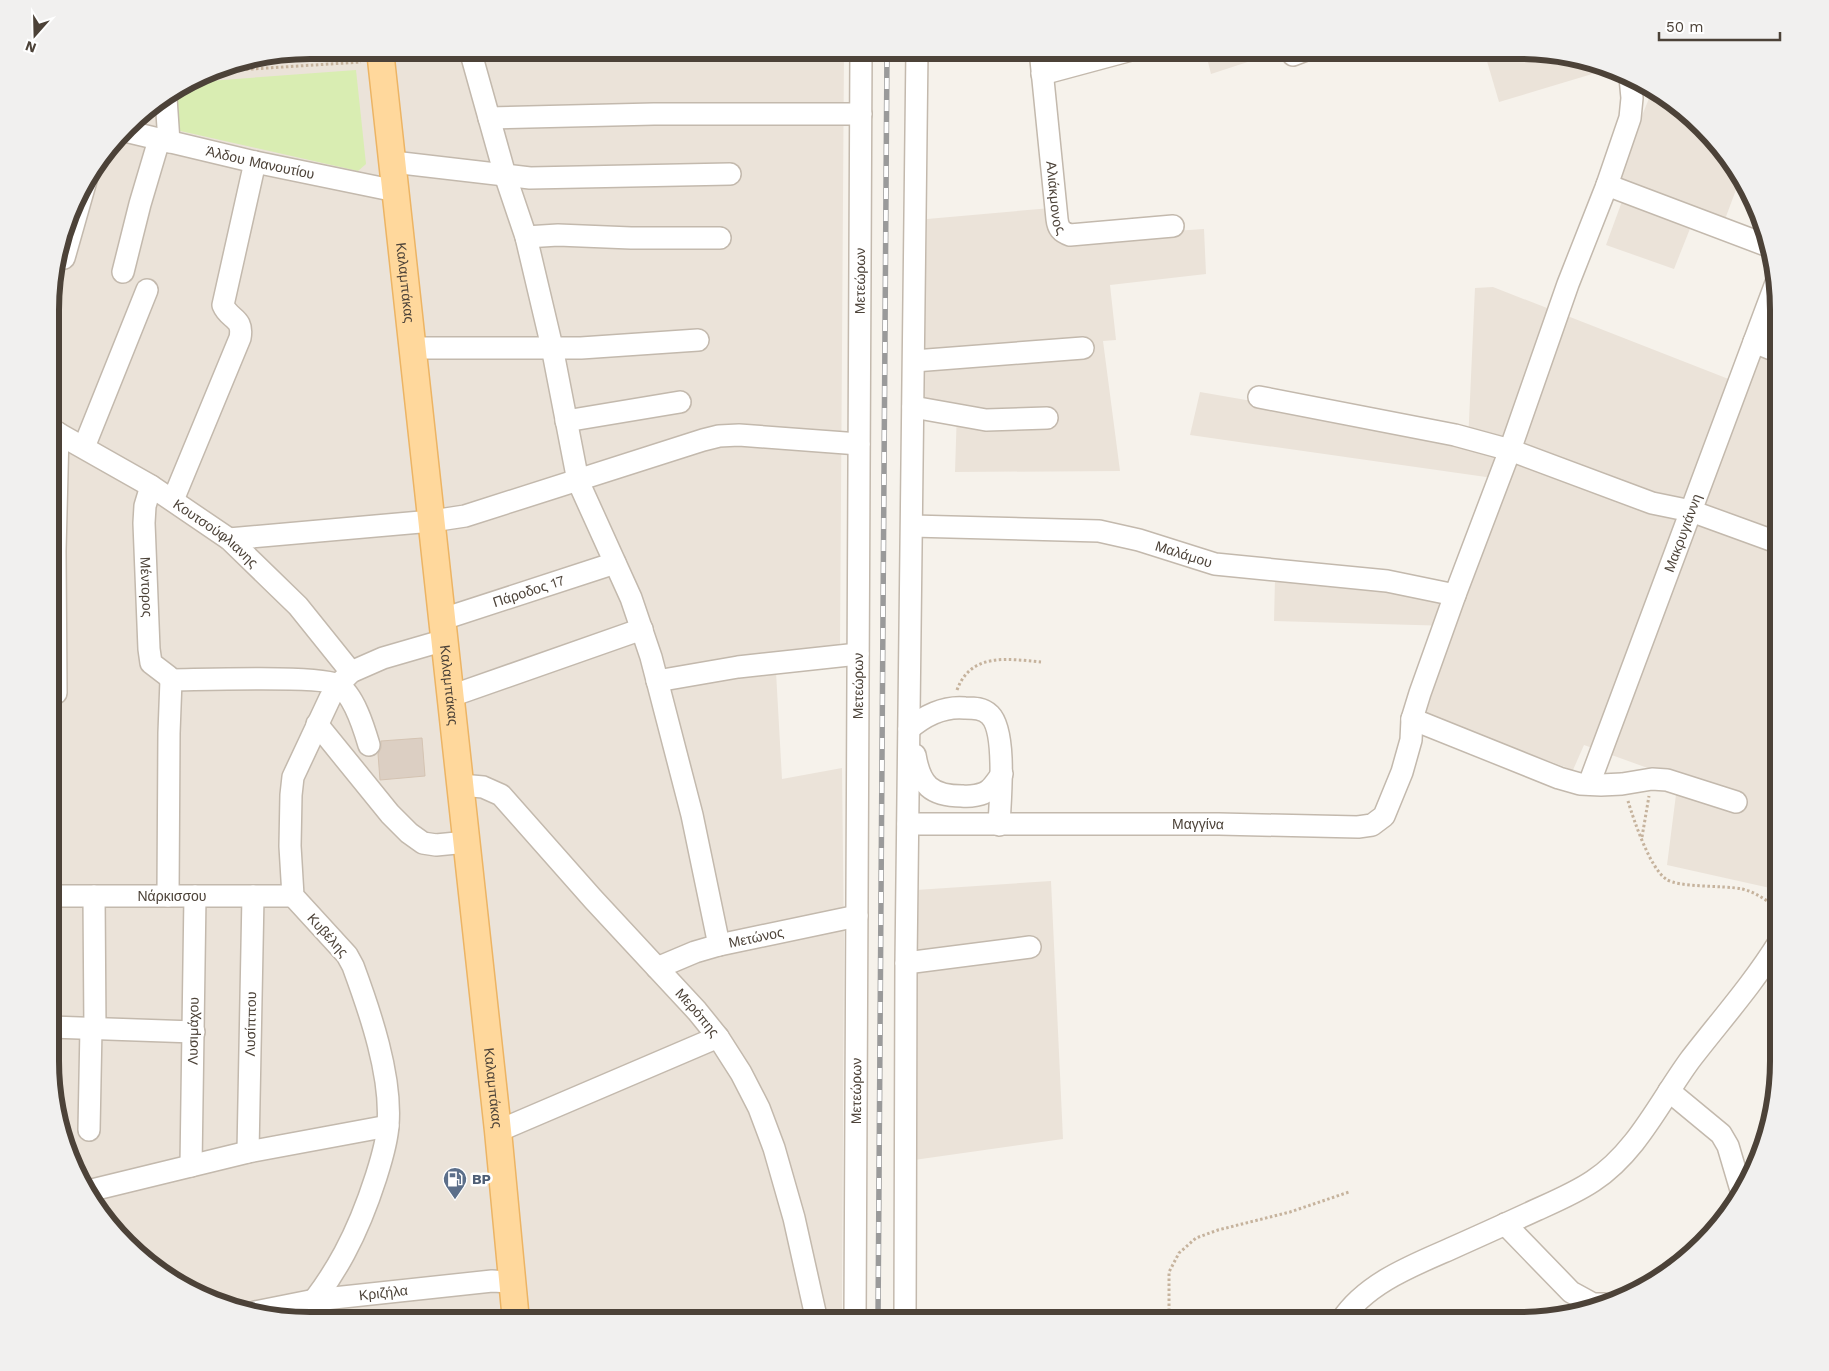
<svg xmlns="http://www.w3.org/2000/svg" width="1829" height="1371" viewBox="0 0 1829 1371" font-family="'Work Sans',sans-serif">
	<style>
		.residential { fill: #ebe3d9 }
		.green { fill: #d9edb2 }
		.building { fill: #dccfc3; stroke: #d4c3b2 }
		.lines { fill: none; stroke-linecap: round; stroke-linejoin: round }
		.minor-casing { stroke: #c3b9ad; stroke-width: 24 }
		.major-casing { stroke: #ecb464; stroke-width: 29 }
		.path { stroke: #c6b39d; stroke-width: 3; stroke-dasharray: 2.5 2.5; stroke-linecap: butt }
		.minor { stroke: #fff; stroke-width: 21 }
		.major { stroke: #ffd89c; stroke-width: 26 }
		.rail-casing { stroke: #9a9a9a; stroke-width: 5.5 }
		.rail { stroke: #fff; stroke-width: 4; stroke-dasharray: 11; stroke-linecap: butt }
		.labels { text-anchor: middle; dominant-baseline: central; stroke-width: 5; stroke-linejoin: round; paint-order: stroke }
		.street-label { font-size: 14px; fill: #4c4238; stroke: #fff }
		.service-label { font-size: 14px; font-weight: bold; fill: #4e5e75; stroke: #fff; text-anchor: start }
		.rim { fill: none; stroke: #4c4238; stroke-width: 6 }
	</style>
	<rect width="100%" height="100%" fill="#f6f2eb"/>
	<g class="residential">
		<polygon points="309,50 844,50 840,647 775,654 782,779 842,768 844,943 842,1321 293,1320 210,1301 139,1257 77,1177 51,1079 52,275 85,180 139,114 226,64"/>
		<polygon points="1049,50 1088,50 1059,58"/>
		<polygon points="1205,50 1284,50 1211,74"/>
		<polygon points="1484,51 1536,51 1612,68 1499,102"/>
		<polygon points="1652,91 1690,114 1740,179 1724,222 1697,211 1674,269 1606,245 1628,185 1616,180"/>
		<polygon points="1051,208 1054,239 1204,229 1206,274 1110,285 1116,340 1103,341 1120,471 955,472 957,410 923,403 927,219"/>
		<polygon points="1493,287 1749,387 1779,308 1779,890 1667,865 1678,779 1584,745 1573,770 1421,713 1451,626 1274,621 1275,579 1383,585 1462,603 1507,480 1190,435 1200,392 1280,406 1468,443 1475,288"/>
		<polygon points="1051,881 1063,1139 914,1160 916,890"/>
	</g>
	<polygon class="green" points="356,70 366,164 358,171 176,130 175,93 195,82"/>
	<polygon class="building" points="422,738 425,776 380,780 378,754 381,748 381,741"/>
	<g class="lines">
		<g class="minor-casing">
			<g id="minor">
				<polyline points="470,50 505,175 526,237 552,347 578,481 631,598 651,657 692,815 719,945"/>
				<path id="s1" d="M1040,50L1057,219C1058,228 1061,232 1070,235L1173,226"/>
				<polyline points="1293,55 1306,50"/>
				<polyline points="1042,74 1131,50"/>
				<polyline points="166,98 169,142"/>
				<polyline points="489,118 654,114 861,114"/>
				<path id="s2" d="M125,131L255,162L396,191"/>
				<polyline points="393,162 530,178 730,174"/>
				<polyline points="1607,185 1771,247"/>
				<polyline points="526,237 558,235 631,238 720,238"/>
				<polyline points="64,258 87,177"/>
				<polyline points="123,272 140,204 159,140"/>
				<polyline points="1754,342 1779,352"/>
				<polyline points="414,348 581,348 698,340"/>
				<polyline points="914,361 1083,348"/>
				<polyline points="1259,397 1455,435 1510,450 1652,503 1691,511 1779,543"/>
				<polyline points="913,407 986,420 1047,418"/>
				<polyline points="566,421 680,402"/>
				<path id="s3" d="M52,430L151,486L229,539L298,606L351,672"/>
				<polyline points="84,447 147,290"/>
				<path id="s4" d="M151,486L145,506L144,523L149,649L151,663L168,676L171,680"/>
				<path d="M173,500L240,338C244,317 229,320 223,305L255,162"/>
				<path id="s5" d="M912,526L1099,531L1139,540L1215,564L1387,581L1455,595"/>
				<polyline points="229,539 432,521 465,516 703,440 719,436 739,435 859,444"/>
				<path id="s6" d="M443,619L615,563"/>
				<path d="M171,680C196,680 324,675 338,685C354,695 364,728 369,745"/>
				<polyline points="657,681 738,667 858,654"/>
				<polyline points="51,693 56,693 55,551 58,433"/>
				<polyline points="451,696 642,629"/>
				<polyline points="1412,719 1559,778 1580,784 1601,785 1622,784 1652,779 1667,780 1736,802"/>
				<polyline points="317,724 390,814 409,833 423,843 436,845 467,842"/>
				<path d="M909,729C924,716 944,706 965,708C974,708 983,708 990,715C1007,732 1000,801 999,825"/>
				<path d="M915,755C920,785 931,796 962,796C970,797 983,795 989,790C994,786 998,779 1002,774"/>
				<path id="s7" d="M1589,784L1776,283"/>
				<path id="s8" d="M461,785L483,787L501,795L593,899L697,1011L718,1037L741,1073L759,1108L774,1148L794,1218L817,1321"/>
				<path id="s9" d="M908,824H1219L1358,827L1372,825L1384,816L1402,772L1411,740L1412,719L1420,693L1455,595L1510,450L1568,284L1607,185L1630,118L1632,98L1630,77"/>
				<path id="s10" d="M51,896H293"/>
				<polyline points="94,896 95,1029"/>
				<polyline points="168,896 169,733 171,680"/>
				<polyline points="906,963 1030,947"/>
				<path id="s11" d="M657,968L695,952L719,945L857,916"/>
				<polyline points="51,1027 194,1032"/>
				<polyline points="1669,1091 1721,1134 1728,1146 1741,1190"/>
				<polyline points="89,1130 91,1028"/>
				<polyline points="498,1131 718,1037"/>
				<path id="s12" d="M248,1152L253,896"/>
				<path id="s13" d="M191,1166L195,896"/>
				<polyline points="88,1191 248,1152 388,1126"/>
				<polyline points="1505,1224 1571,1292 1593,1304 1604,1304"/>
				<path id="s14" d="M255,1312L315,1300L492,1281L512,1282"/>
				<path d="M298,1320C336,1276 358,1233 376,1177C381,1161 387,1143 388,1125C392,1076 370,1012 353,966L347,955L293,896L290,846L291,795L293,777L330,698L338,685L351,672L383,658L445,640"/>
				<path id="s15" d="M855,1321L861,50"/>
				<polyline points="905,1321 906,963 917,50"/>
				<path d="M1341,1321C1365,1284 1411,1266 1450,1249C1479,1236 1508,1223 1536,1210C1556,1201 1575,1193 1593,1181C1637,1152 1660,1101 1690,1060C1720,1021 1753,984 1779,942"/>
			</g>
		</g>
		<g class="major-casing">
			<g id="major">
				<path id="s16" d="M380,50L498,1131L516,1321"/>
			</g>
		</g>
		<g class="path">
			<polyline points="216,70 236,70 361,62"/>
			<path d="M957,690C971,652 1008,659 1041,662"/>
			<path d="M1628,801C1634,821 1650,868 1666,879C1678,888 1724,885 1742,889C1756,892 1766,901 1779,908"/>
			<polyline points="1642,837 1649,796"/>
			<polyline points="1169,1321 1169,1272 1179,1253 1196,1238 1218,1230 1290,1212 1349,1192"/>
		</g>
		<use href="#minor" class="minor"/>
		<use href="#major" class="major"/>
		<g class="rail-casing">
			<polyline id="rail" points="878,1321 887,50"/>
		</g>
		<use href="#rail" class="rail"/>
	</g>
	<defs>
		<g id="fuel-pin" transform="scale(1.25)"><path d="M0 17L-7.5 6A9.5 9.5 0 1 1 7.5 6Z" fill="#5c6f8a" stroke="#fff"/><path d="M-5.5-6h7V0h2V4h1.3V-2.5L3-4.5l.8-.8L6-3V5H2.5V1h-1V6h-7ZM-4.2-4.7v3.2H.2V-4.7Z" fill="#fff"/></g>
	</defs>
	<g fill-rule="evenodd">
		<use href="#fuel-pin" x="455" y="1179"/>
	</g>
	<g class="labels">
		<g class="street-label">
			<text stroke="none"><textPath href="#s2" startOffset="139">Άλδου Μανουτίου</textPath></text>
			<text stroke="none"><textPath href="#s1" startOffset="148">Αλιάκμονος</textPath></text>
			<text stroke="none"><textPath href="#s15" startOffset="1040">Μετεώρων</textPath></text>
			<text stroke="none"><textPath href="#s16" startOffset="234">Καλαμπάκας</textPath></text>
			<text stroke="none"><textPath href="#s3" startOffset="194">Κουτσούφλιανης</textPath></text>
			<text stroke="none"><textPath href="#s7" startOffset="268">Μακρυγιάννη</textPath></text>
			<text stroke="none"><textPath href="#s5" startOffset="275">Μαλάμου</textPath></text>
			<text stroke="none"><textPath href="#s4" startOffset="102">Μέντορος</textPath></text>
			<text stroke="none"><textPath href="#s6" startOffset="90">Πάροδος 17</textPath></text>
			<text stroke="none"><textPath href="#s16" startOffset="639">Καλαμπάκας</textPath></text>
			<text stroke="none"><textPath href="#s15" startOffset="635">Μετεώρων</textPath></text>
			<text stroke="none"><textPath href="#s9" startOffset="290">Μαγγίνα</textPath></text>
			<text stroke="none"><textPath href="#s10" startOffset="121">Νάρκισσου</textPath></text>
			<text transform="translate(328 935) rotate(48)">Κυβέλης</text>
			<text stroke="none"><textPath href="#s11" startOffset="104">Μετώνος</textPath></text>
			<text stroke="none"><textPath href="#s8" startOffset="335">Μερόπης</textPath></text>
			<text stroke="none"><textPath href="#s12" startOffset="128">Λυσίππου</textPath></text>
			<text stroke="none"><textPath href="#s13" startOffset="135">Λυσιμάχου</textPath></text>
			<text stroke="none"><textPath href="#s16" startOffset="1044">Καλαμπάκας</textPath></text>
			<text stroke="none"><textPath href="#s15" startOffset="230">Μετεώρων</textPath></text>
			<text stroke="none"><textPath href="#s14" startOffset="130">Κριζήλα</textPath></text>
		</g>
		<g class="service-label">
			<text x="472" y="1179">BP</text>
		</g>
	</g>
	<path d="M0 0H1829V1371H0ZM310 59H1519A251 251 0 0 1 1770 310V1061A251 251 0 0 1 1519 1312H310A251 251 0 0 1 59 1061V310A251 251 0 0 1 310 59Z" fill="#f1f0ef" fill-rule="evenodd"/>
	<path class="rim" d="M310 59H1519A251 251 0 0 1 1770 310V1061A251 251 0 0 1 1519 1312H310A251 251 0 0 1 59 1061V310A251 251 0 0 1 310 59Z"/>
	<g transform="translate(35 35) rotate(200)" stroke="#ffffff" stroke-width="4" paint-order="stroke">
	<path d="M0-4L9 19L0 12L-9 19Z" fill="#4c4238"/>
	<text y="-8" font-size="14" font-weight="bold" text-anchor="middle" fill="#4c4238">N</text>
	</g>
	<path d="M1659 32v8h121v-8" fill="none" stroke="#4c4238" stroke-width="2.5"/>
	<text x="1666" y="32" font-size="15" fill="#4c4238" stroke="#ffffff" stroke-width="4" paint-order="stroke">50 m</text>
</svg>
